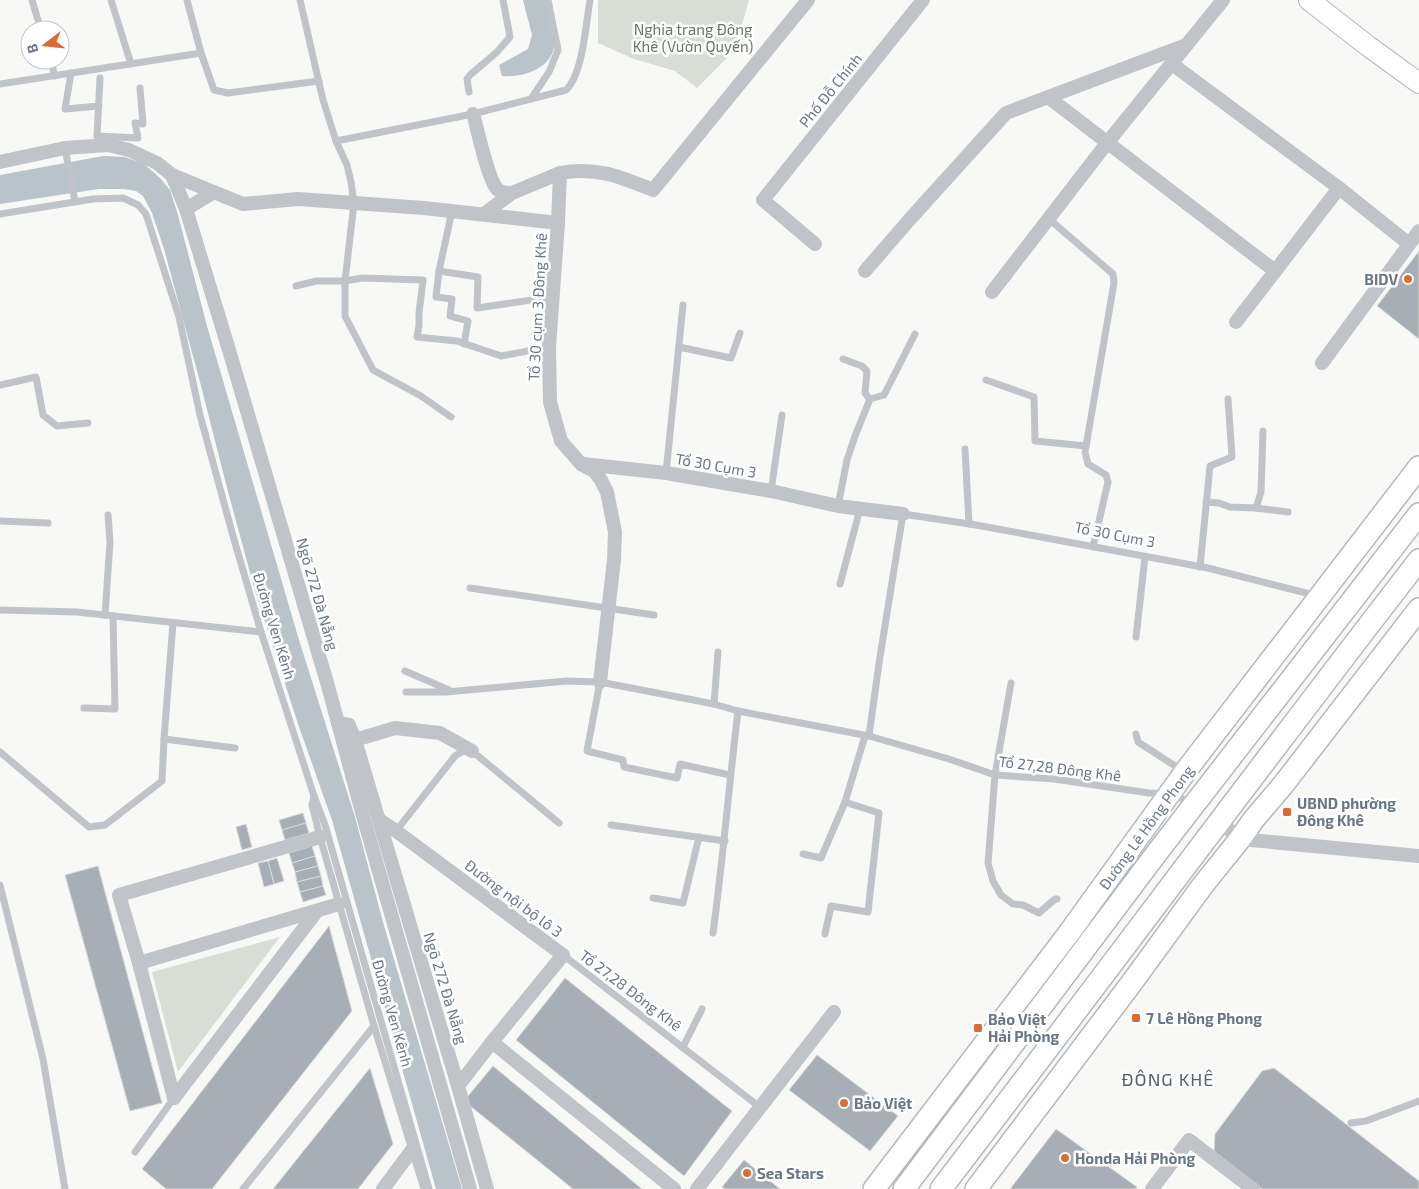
<svg xmlns="http://www.w3.org/2000/svg" width="1419" height="1189" viewBox="0 0 1419 1189" font-family="'Exo 2',sans-serif">
	<style>
		.green { fill: #d8ddd6 }
		.water { fill: #bac3c9 }
		.building { fill: #a7aeb6; stroke: #dadbd9 }
		.lines { fill: none; stroke-linecap: round; stroke-linejoin: round }
		.secondary-casing { stroke: #b5b9bf; stroke-width: 22 }
		.primary-casing { stroke: #b4b8bd; stroke-width: 24 }
		.lane { stroke: #c0c4c8; stroke-width: 7 }
		.street { stroke: #c0c4c8; stroke-width: 14 }
		.secondary { stroke: #fff; stroke-width: 20 }
		.primary { stroke: #fff; stroke-width: 21 }
		.poi-dot { fill: #db6c34; stroke: #fff; stroke-width: 2 }
		.labels { text-anchor: middle; dominant-baseline: central; stroke-width: 5; stroke-linejoin: round; paint-order: stroke }
		.park-label { font-size: 15px; fill: #667864; stroke: #fff }
		.street-label { font-size: 15px; fill: #697686; stroke: #fff }
		.poi-label { font-size: 15px; font-weight: bold; fill: #697686; stroke: #fff; text-anchor: start }
		.quarter-label { font-size: 18px; letter-spacing: 1px; fill: #57606b; stroke: #fff }
	</style>
	<rect width="100%" height="100%" fill="#f8f9f6"/>
	<g class="green">
		<polygon points="598,0 749,0 735,50 697,88 675,71 634,59 598,43"/>
		<polygon points="280,937 178,1072 152,972"/>
	</g>
	<g class="water">
		<path d="M523,0H545C547,9 555,39 554,47C551,69 521,78 502,76L499,65L528,49L532,35Z"/>
		<polygon points="103,156 125,157 144,164 159,177 170,190 178,215 207,326 299,640 355,817 383,922 462,1189 436,1189 332,820 298,724 255,591 226,484 200,382 164,249 152,213 143,196 136,191 124,189 99,189 0,204 0,175"/>
	</g>
	<g class="building">
		<polygon points="1419,251 1419,339 1377,306"/>
		<polygon points="303,813 306,823 282,830 279,820"/>
		<polygon points="306,823 309,833 285,840 282,830"/>
		<polygon points="246,824 252,847 242,850 236,827"/>
		<polygon points="312,846 315,856 292,863 289,853"/>
		<polygon points="315,856 318,866 295,872 292,863"/>
		<polygon points="277,858 284,881 274,884 268,861"/>
		<polygon points="268,861 274,884 264,887 258,863"/>
		<polygon points="98,866 162,1103 130,1111 65,875"/>
		<polygon points="318,866 321,876 297,882 295,872"/>
		<polygon points="321,876 323,886 300,892 297,882"/>
		<polygon points="323,886 326,895 303,902 300,892"/>
		<polygon points="329,926 352,1011 212,1189 166,1189 142,1169"/>
		<polygon points="565,978 732,1111 684,1176 516,1040"/>
		<polygon points="817,1055 898,1116 870,1151 789,1090"/>
		<polygon points="493,1066 642,1189 573,1189 464,1101"/>
		<polygon points="370,1068 393,1144 358,1189 273,1189"/>
		<polygon points="1274,1068 1419,1181 1419,1189 1262,1189 1214,1151 1215,1134 1262,1071"/>
		<polygon points="1056,1129 1137,1187 1136,1189 1010,1189"/>
		<polygon points="744,1160 780,1189 725,1189 722,1187"/>
	</g>
	<g class="lines">
		<g class="secondary-casing">
			<polyline id="secondary" points="1309,0 1368,46 1419,83"/>
		</g>
		<g class="primary-casing">
			<g id="primary">
				<polyline points="874,1189 1069,933 1188,768 1419,467"/>
				<polyline points="904,1189 1159,850 1419,514"/>
				<path d="M941,1189C1101,980 1258,768 1419,560"/>
				<polyline points="976,1189 1133,981 1203,885 1240,839 1254,819 1283,785 1419,609"/>
			</g>
		</g>
		<g class="lane">
			<polyline points="32,0 41,30"/>
			<polyline points="111,0 131,64"/>
			<polyline points="187,0 201,53 214,90 228,93 319,81"/>
			<polyline points="300,0 323,100 336,141 347,165 351,182 354,203 345,281 345,316 373,370 421,396 451,417"/>
			<polyline points="50,60 55,76"/>
			<polyline points="71,73 65,109 99,106"/>
			<polyline points="0,84 201,53"/>
			<polyline points="469,92 467,79 470,75 497,52 510,37 503,0"/>
			<polyline points="531,99 549,72 558,50 548,0"/>
			<polyline points="97,136 138,138 135,123 143,124 140,88"/>
			<polyline points="100,138 97,136 100,78"/>
			<path d="M336,141L473,114L566,90C583,74 586,23 590,0"/>
			<polyline points="65,148 75,202"/>
			<polyline points="452,211 439,271 478,277 477,308 552,297"/>
			<polyline points="0,214 93,199 123,198 138,205 146,214 179,317 200,415 233,536 261,632 314,796 325,825 429,1189"/>
			<polyline points="1049,219 1113,274 1114,283 1085,452 1088,464 1106,475 1108,482 1093,547"/>
			<polyline points="439,271 436,297 452,299 450,316 468,321 464,344"/>
			<polyline points="296,286 316,281 345,281 362,278 423,280 419,313 419,326 417,337 457,341 501,356 549,347"/>
			<polyline points="679,347 731,358 740,333"/>
			<polyline points="843,359 862,366 867,371 865,393 870,399"/>
			<polyline points="986,380 1034,397 1035,441 1086,446"/>
			<polyline points="0,385 36,377 43,415 57,426 88,423"/>
			<polyline points="965,449 969,524"/>
			<polyline points="666,473 683,305"/>
			<polyline points="771,491 782,415"/>
			<polyline points="1206,502 1219,503 1230,507 1256,508 1288,512"/>
			<polyline points="838,506 847,460 855,436 870,399 884,395 915,334"/>
			<polyline points="1256,508 1261,492 1263,431"/>
			<polyline points="0,521 48,523"/>
			<polyline points="1200,567 1210,466 1232,457 1228,399"/>
			<polyline points="840,584 860,509"/>
			<polyline points="470,588 654,615"/>
			<polyline points="0,610 77,612 261,632"/>
			<polyline points="105,615 110,542 108,515"/>
			<polyline points="173,623 164,739 235,748"/>
			<polyline points="1136,637 1145,557"/>
			<polyline points="405,671 449,690"/>
			<polyline points="600,682 587,751 623,760 624,767 677,778 680,764 730,775"/>
			<polyline points="1011,683 995,775 988,863 993,881 1001,895 1013,904 1023,905 1039,913 1055,899 1057,899"/>
			<polyline points="406,692 446,692 567,681 600,682 714,704 738,711 869,736 949,759 995,775 1054,779 1149,793 1170,794 1193,803"/>
			<polyline points="714,704 718,652"/>
			<polyline points="84,708 115,709 113,616"/>
			<polyline points="1136,734 1138,742 1183,771"/>
			<polyline points="869,736 879,663 903,514 976,525 1208,568 1318,596"/>
			<polyline points="0,752 89,827 105,825 162,781 164,739"/>
			<polyline points="314,796 312,805 320,837 374,1026 424,1189"/>
			<polyline points="611,825 725,841"/>
			<polyline points="396,831 455,756 463,751 472,751 559,823"/>
			<polyline points="803,854 821,858 845,802 865,736"/>
			<polyline points="0,885 43,1059 65,1189"/>
			<polyline points="653,898 683,903 699,837"/>
			<path d="M713,933C723,859 729,785 738,711"/>
			<polyline points="825,934 831,906 868,912 879,813 845,802"/>
			<polyline points="563,955 761,1108"/>
			<polyline points="683,1047 702,1009"/>
			<polyline points="1351,1123 1366,1121 1419,1101"/>
			<polyline points="135,1152 174,1098"/>
			<polyline points="243,1189 374,1026"/>
		</g>
		<g class="street">
			<polyline points="1172,64 1339,188 1409,244"/>
			<polyline points="1048,97 1275,271"/>
			<path d="M473,114C478,130 487,177 497,189C501,193 507,193 512,193L560,173"/>
			<polyline points="0,162 65,148 108,145 129,150 157,163 172,175 186,209 229,350 328,686 338,723 349,725 355,740 458,1086 487,1189"/>
			<polyline points="172,175 243,204 298,199 424,208 558,223"/>
			<polyline points="186,209 214,192"/>
			<polyline points="484,214 512,193"/>
			<polyline points="815,244 763,200 923,0"/>
			<polyline points="865,271 910,219 1006,113 1186,45"/>
			<polyline points="992,292 1107,143 1223,0"/>
			<polyline points="1236,322 1339,188"/>
			<polyline points="1322,363 1419,231"/>
			<polyline points="583,464 666,473 771,491 838,506 903,514"/>
			<path d="M600,682L614,560L615,532L607,492L601,480L594,471L581,464L561,441L550,402L549,347L558,223L560,173C596,166 621,177 653,190L808,0"/>
			<polyline points="338,723 363,816 470,1189"/>
			<polyline points="355,740 395,728 440,733 472,751"/>
			<polyline points="379,820 396,831 563,955 492,1042 458,1086"/>
			<polyline points="1219,821 1240,839 1419,856"/>
			<polyline points="139,963 339,904"/>
			<polyline points="492,1042 674,1189"/>
			<polyline points="174,1098 139,963 119,895 320,837"/>
			<polyline points="174,1098 317,911"/>
			<polyline points="383,1189 412,1150"/>
			<polyline points="697,1189 834,1012"/>
			<polyline points="1152,1189 1189,1140 1253,1189"/>
		</g>
		<use href="#secondary" class="secondary"/>
		<use href="#primary" class="primary"/>
	</g>
	<g class="poi-dot">
		<circle cx="1408" cy="279" r="5"/>
		<rect x="1282" y="807" width="10" height="10" rx="2.5"/>
		<rect x="1131" y="1013" width="10" height="10" rx="2.5"/>
		<rect x="973" y="1023" width="10" height="10" rx="2.5"/>
		<circle cx="844" cy="1103" r="5"/>
		<circle cx="1065" cy="1158" r="5"/>
		<circle cx="747" cy="1173" r="5"/>
	</g>
	<g class="labels">
		<g class="park-label">
			<text x="693" y="29">Nghia trang Đông<tspan x="693" dy="17">Khê (Vườn Quyến)</tspan></text>
		</g>
		<g class="street-label">
			<text transform="translate(830 90) rotate(-51)">Phố Đỗ Chính</text>
			<text transform="translate(537 307) rotate(-87)">Tổ 30 cụm 3 Đông Khê</text>
			<text transform="translate(716 465) rotate(10)">Tổ 30 Cụm 3</text>
			<text transform="translate(1115 534) rotate(11)">Tổ 30 Cụm 3</text>
			<text transform="translate(318 594) rotate(74)">Ngõ 272 Đà Nẵng</text>
			<text transform="translate(275 626) rotate(73)">Đường Ven Kênh</text>
			<text transform="translate(1060 768) rotate(7)">Tổ 27,28 Đông Khê</text>
			<text transform="translate(1146 827) rotate(-54)">Đường Lê Hồng Phong</text>
			<text transform="translate(514 898) rotate(37)">Đường nội bộ lô 3</text>
			<text transform="translate(446 988) rotate(73)">Ngõ 272 Đà Nẵng</text>
			<text transform="translate(631 990) rotate(37)">Tổ 27,28 Đông Khê</text>
			<text transform="translate(393 1013) rotate(74)">Đường Ven Kênh</text>
		</g>
		<g class="poi-label">
			<text x="1398" y="279" text-anchor="end">BIDV</text>
			<text x="1297" y="803">UBND phường<tspan x="1297" dy="17">Đông Khê</tspan></text>
			<text x="1146" y="1018">7 Lê Hồng Phong</text>
			<text x="988" y="1019">Bảo Việt<tspan x="988" dy="17">Hải Phòng</tspan></text>
			<text x="854" y="1103">Bảo Việt</text>
			<text x="1075" y="1158">Honda Hải Phòng</text>
			<text x="757" y="1173">Sea Stars</text>
		</g>
		<g class="quarter-label">
			<text x="1168" y="1079">ĐÔNG KHÊ</text>
		</g>
	</g>
	<g transform="translate(45 45) rotate(254)"><circle r="24" fill="#ffffff" stroke="#c3c8cf"/>
	<path d="M0-4L9 19L0 12L-9 19Z" fill="#db6c34"/>
	<text y="-8" font-size="14" font-weight="bold" text-anchor="middle" fill="#697686">B</text>
	</g>
</svg>
